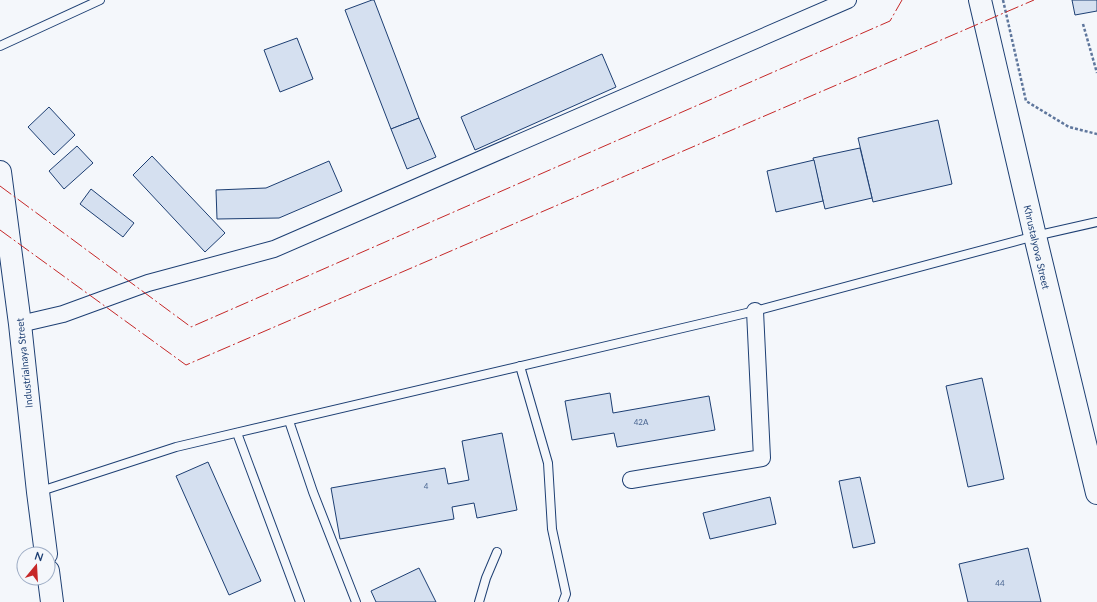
<svg xmlns="http://www.w3.org/2000/svg" width="1097" height="602" viewBox="0 0 1097 602" font-family="Lato,sans-serif">
	<style>
		.building { fill: #d5e0f0; stroke: #1d3f73 }
		.lines { fill: none; stroke-linecap: round; stroke-linejoin: round }
		.lane-casing { stroke: #1d3f73; stroke-width: 10 }
		.street-casing { stroke: #1d3f73; stroke-width: 18 }
		.secondary-casing { stroke: #1d3f73; stroke-width: 24 }
		.path { stroke: #5e769c; stroke-width: 2.5; stroke-dasharray: 3 2; stroke-linecap: butt }
		.lane { stroke: #f4f7fb; stroke-width: 8 }
		.street { stroke: #f4f7fb; stroke-width: 16 }
		.secondary { stroke: #f4f7fb; stroke-width: 22 }
		.power { stroke: #c62828; stroke-width: 1; stroke-dasharray: 14 3 2 3; stroke-linecap: butt }
		.labels { text-anchor: middle; dominant-baseline: central; stroke-width: 3; stroke-linejoin: round; paint-order: stroke }
		.number-label { font-size: 8px; fill: #4b6792 }
		.street-label { font-size: 10px; fill: #1d3f73; stroke: #f4f7fb }
	</style>
	<rect width="100%" height="100%" fill="#f4f7fb"/>
	<g class="building">
		<polygon points="372,0 374,0 419,118 391,129 345,10"/>
		<polygon points="1072,0 1097,0 1097,11 1075,15"/>
		<polygon points="297,38 313,79 280,92 264,50"/>
		<polygon points="602,54 616,87 475,150 461,117"/>
		<polygon points="49,107 75,135 54,155 28,127"/>
		<polygon points="419,118 436,157 407,169 391,129"/>
		<polygon points="938,120 952,184 873,202 858,138"/>
		<polygon points="77,146 93,163 64,189 49,171"/>
		<polygon points="860,148 872,198 825,209 813,158"/>
		<polygon points="152,156 225,233 205,252 133,175"/>
		<polygon points="814,160 823,201 776,212 767,171"/>
		<polygon points="329,161 342,191 279,218 217,219 216,190 266,188"/>
		<polygon points="91,189 134,223 123,237 80,204"/>
		<polygon points="982,378 1004,479 968,487 946,386"/>
		<polygon points="610,393 613,413 709,396 715,430 617,447 614,433 572,440 565,401"/>
		<polygon points="502,433 517,510 477,518 474,503 452,507 454,519 340,539 331,488 445,468 448,484 469,480 462,441"/>
		<polygon points="208,462 261,581 229,595 176,476"/>
		<polygon points="860,477 875,543 853,548 839,481"/>
		<polygon points="770,497 776,524 710,539 703,513"/>
		<polygon points="1028,548 1041,602 968,602 959,564"/>
		<polygon points="419,568 436,602 376,602 371,591"/>
	</g>
	<g class="lines">
		<g class="lane-casing">
			<g id="lane">
				<polyline points="0,46 100,0"/>
				<polyline points="520,366 548,463 552,529 566,594 563,602"/>
				<polyline points="289,421 313,492 356,602"/>
				<polyline points="237,433 300,602"/>
				<polyline points="38,492 176,447 755,311 1035,236 1097,222"/>
				<polyline points="479,602 486,578 497,552"/>
			</g>
		</g>
		<g class="street-casing">
			<g id="street">
				<polyline points="20,324 63,314 148,283 274,249 848,0"/>
				<polyline points="631,480 762,458 755,311"/>
			</g>
		</g>
		<g class="secondary-casing">
			<g id="secondary">
				<polyline points="980,0 1035,236 1097,493"/>
				<polyline points="0,172 20,324 38,492 46,554"/>
				<polyline points="48,571 52,602"/>
			</g>
		</g>
		<g class="path">
			<polyline points="1003,0 1026,101 1069,127 1097,134"/>
			<polyline points="1083,24 1097,73"/>
		</g>
		<use href="#lane" class="lane"/>
		<use href="#street" class="street"/>
		<use href="#secondary" class="secondary"/>
		<g class="power">
			<polyline points="0,186 191,327 890,21 902,0"/>
			<polyline points="0,230 186,365 1034,0"/>
		</g>
	</g>
	<g class="labels">
		<g class="number-label">
			<text x="641" y="422">42А</text>
			<text x="426" y="486">4</text>
			<text x="1000" y="583">44</text>
		</g>
		<g class="street-label">
			<text transform="translate(1037 247) rotate(77)">Khrustalyova Street</text>
			<text transform="translate(24 363) rotate(-96)">Industrialnaya Street</text>
		</g>
	</g>
	<g transform="translate(36 566) rotate(18)"><circle r="19" fill="#f4f7fb" stroke="#9eadc5"/>
	<path d="M0-3L7 15L0 10L-7 15Z" fill="#c62828"/>
	<text y="-6" font-size="11" font-weight="bold" text-anchor="middle" fill="#1d3f73">N</text>
	</g>
</svg>
